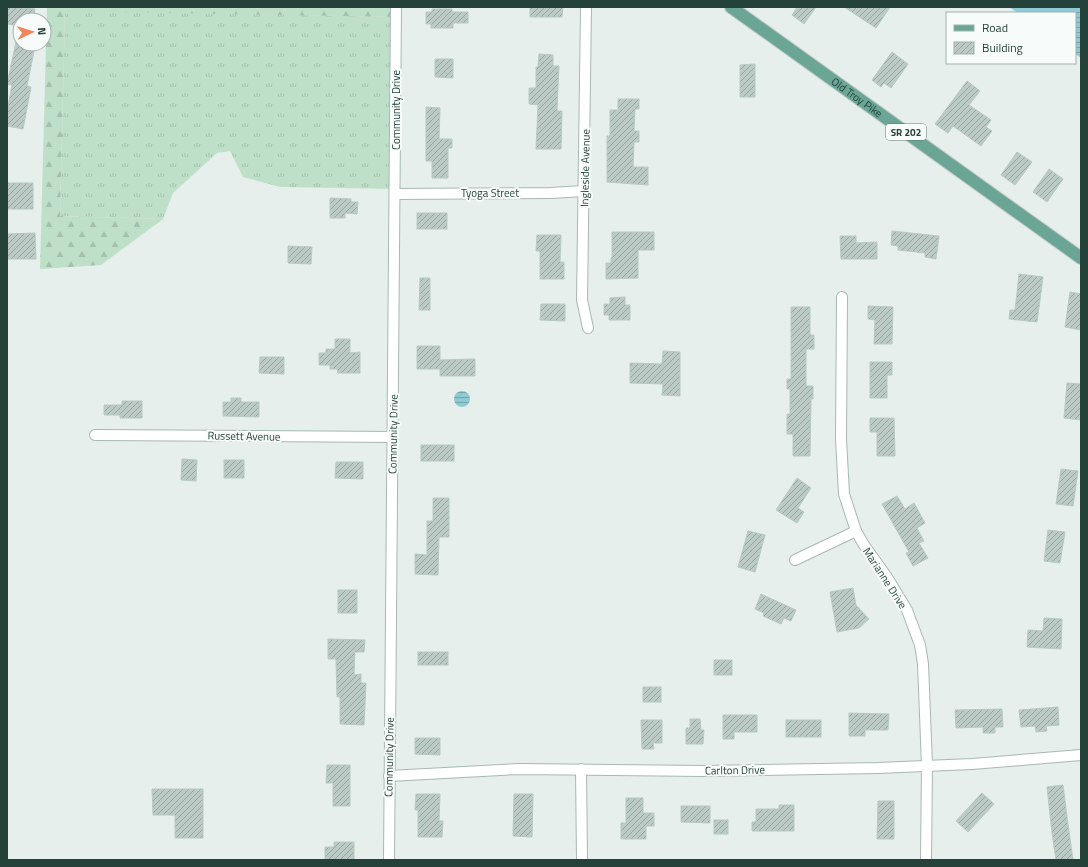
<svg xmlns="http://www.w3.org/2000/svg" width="1088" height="867" viewBox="0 0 1088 867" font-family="'Titillium Web',sans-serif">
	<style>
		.grass { fill: url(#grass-tufts) }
		.forest { fill: url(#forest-firs) }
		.water { fill: url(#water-rules) }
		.building { fill: url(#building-hatch); stroke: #b8c9c2 }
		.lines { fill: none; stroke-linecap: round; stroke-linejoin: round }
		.minor-casing { stroke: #a8b8b2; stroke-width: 12 }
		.primary-casing { stroke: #c2cac8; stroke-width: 14 }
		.minor { stroke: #fff; stroke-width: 10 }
		.primary { stroke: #6aa596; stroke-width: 12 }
		.labels { text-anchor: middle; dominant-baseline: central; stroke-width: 4; stroke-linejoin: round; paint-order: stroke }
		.shield { fill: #f7fbf9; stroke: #637a73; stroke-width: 1 }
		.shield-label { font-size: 10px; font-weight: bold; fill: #24423a }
		.street-label { font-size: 11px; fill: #24423a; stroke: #f7fbf9 }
	</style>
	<defs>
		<pattern id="grass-tufts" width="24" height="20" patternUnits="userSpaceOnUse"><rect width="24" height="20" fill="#bfe0c8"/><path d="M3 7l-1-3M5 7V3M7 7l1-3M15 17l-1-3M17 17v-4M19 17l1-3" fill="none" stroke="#a4c1ad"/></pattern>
		<pattern id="forest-firs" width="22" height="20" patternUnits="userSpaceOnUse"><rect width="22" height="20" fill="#bfe0c8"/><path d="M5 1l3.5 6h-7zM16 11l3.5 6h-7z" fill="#a4c1ad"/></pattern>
		<pattern id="water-rules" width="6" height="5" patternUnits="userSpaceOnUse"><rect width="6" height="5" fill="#8ec9d4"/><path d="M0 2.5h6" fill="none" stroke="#74a5ad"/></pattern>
		<pattern id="building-hatch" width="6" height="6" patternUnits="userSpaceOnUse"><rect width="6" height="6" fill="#bbcac4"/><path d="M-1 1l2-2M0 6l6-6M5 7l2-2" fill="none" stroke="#98a6a0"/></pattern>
	</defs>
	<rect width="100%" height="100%" fill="#e6efeb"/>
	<polygon class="grass" points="65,10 396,17 395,189 280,187 243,177 230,151 217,153 173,193 163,219 60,216"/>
	<polygon class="forest" points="47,7 396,7 396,17 65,11 60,216 163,219 101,265 40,269"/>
	<g class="water">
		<polygon points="1009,7 1081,7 1081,58 1075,54 1075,13 1018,13"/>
		<circle cx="462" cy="399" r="8"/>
	</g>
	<g class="building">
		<polygon points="7,7 35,9 33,20 20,20 20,26 7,24"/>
		<polygon points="530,7 563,7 562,17 530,17"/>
		<polygon points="797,7 816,7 804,24 792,15"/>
		<polygon points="844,7 890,7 876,28"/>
		<polygon points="432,9 452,9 452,12 468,12 468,23 453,23 453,28 431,28 431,24 426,24 426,12 432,12"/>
		<polygon points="16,42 35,46 27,86 31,87 23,129 7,126 7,111 12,85 7,84"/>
		<polygon points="892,52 908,64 891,88 884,83 881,87 872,80"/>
		<polygon points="539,54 553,55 553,66 559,66 557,111 562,111 561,149 536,149 538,105 529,104 529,88 536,88 536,67 538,67"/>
		<polygon points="435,59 453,59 453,78 435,77"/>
		<polygon points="755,64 755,97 740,97 740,65"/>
		<polygon points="967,81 980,91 969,105 991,120 986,127 992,131 981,146 953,126 948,133 935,124"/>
		<polygon points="618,99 639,99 639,109 635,109 634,131 639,131 639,142 634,142 633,167 648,167 648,185 607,182 607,136 610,136 610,110 618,110"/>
		<polygon points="426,107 440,108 439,139 452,139 452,148 448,148 448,178 432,178 432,161 426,161"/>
		<polygon points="1017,152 1032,162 1015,185 1001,175"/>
		<polygon points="1049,169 1063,179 1047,202 1033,192"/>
		<rect x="7" y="183" width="26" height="26"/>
		<polygon points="330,198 351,199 351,202 358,202 357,214 345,213 345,218 330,218"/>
		<rect x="417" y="213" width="30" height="16"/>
		<polygon points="892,231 939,236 936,259 925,257 925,253 898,250 898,246 891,245"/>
		<polygon points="612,232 654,232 654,250 638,250 638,278 606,279 606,263 611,263 611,258 612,258"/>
		<polygon points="35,233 36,259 7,259 7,234"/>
		<polygon points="537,235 561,235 560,262 564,262 564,279 540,279 540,251 536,251"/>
		<polygon points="840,236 856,236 856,243 877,242 877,259 841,259"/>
		<polygon points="288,246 312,247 311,264 288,263"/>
		<polygon points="1019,274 1043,277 1037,322 1009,319 1010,310 1015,310"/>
		<polygon points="420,278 430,278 430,310 419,310"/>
		<polygon points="1070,292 1081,294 1081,330 1065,327"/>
		<polygon points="625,297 625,305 630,305 630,320 609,320 609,315 604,315 604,304 610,304 610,298"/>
		<polygon points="541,304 565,304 565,321 540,320"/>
		<polygon points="868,306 893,307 892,344 874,344 875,320 868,319"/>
		<polygon points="791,307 810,307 810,335 814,335 814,349 806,349 806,386 813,386 813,399 811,399 810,456 793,456 793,434 787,434 787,414 790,414 790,389 787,389 787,379 791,379"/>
		<polygon points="335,339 350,339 350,353 360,352 360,373 338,373 337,369 330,369 330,365 319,365 319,353 326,353 326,349 335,349"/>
		<polygon points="417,346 440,346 440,360 475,359 475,376 440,376 440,369 417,369"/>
		<polygon points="663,351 680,352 680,396 662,395 663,384 630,383 630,363 662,364"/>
		<polygon points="260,357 284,357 284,374 259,373"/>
		<polygon points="870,362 892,362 892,375 887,375 887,398 870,398"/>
		<polygon points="1067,383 1081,384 1081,420 1064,418"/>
		<polygon points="231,398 241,398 241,402 259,402 259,417 223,416 223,402 231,402"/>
		<polygon points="122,401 142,401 142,418 120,418 120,415 104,415 104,405 122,405"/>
		<polygon points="870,418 894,418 895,456 877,456 877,432 870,432"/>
		<rect x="421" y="445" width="33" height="16"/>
		<polygon points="182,459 197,460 196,481 181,480"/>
		<rect x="224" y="460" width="20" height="18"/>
		<polygon points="336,462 363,462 363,479 335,478"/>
		<polygon points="1061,469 1078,471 1073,506 1056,504"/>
		<polygon points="797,478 811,488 798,508 804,512 797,523 776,510"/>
		<polygon points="897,496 905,509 914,503 925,523 917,528 924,541 919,543 928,558 913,566 906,553 909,552 882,504"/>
		<polygon points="433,498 449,498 449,537 439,537 438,575 415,574 415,554 427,555 427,521 433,521"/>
		<polygon points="1048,530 1065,532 1060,563 1044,561"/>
		<polygon points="748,531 765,535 755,572 738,567"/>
		<polygon points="853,588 856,605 869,619 859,628 837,632 830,592"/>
		<rect x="338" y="590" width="19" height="23"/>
		<polygon points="761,594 796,610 791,621 784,618 781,624 763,616 764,613 755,609"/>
		<polygon points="1044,618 1062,619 1061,649 1027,647 1028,630 1043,631"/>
		<polygon points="328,639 365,640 364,652 355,652 354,675 361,674 361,683 366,683 364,725 340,724 340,697 337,697 336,659 328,659"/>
		<rect x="418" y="652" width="30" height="13"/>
		<rect x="714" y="660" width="18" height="15"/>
		<rect x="643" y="687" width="18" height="15"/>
		<polygon points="1058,707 1059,725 1046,726 1047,731 1036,732 1035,726 1021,727 1019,710"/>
		<polygon points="1002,709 1003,727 995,727 995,733 983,733 983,727 956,728 955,710"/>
		<polygon points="849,713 889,714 888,730 865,730 865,736 849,736"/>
		<polygon points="723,715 757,715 757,732 734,732 734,739 723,739"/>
		<polygon points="690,719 700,719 701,730 704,730 703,744 686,744 686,728 690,728"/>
		<polygon points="641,720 662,720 662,743 653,743 654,749 642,749"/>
		<rect x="786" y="720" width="35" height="17"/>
		<polygon points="415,738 440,738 440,755 415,754"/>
		<polygon points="327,765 350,765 350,806 333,806 333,783 326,783"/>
		<polygon points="1063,785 1067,817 1073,860 1056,860 1052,833 1047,787"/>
		<polygon points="152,789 203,789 203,838 175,838 175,815 153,815"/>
		<polygon points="982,793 994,804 968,832 956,821"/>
		<polygon points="416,794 440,794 439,821 443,821 442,837 418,837 418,810 415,810"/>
		<polygon points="514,794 533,794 532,837 513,836"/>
		<polygon points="626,798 643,798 643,813 654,813 654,826 646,826 646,839 621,839 621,823 626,823"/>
		<polygon points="878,801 894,801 894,839 877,839"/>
		<polygon points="779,805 794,805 794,831 752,831 752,822 756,822 756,809 779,809"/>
		<polygon points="681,806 710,806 710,823 681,822"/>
		<rect x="714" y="820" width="14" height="14"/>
		<polygon points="334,842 354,842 354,860 325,860 325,847 334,847"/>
	</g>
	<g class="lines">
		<g class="minor-casing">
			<g id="minor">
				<polyline points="586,7 582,300 588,328"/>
				<polyline points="395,194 550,193 584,191"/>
				<polyline points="842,297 841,439 844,494 856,531 864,545 887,577 907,610 920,645 923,664 927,765 926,860"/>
				<polyline points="95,435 393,437"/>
				<polyline points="795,560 856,531"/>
				<polyline points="581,769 582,860"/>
				<polyline points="389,776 519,769 704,771 878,768 972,764 1081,755"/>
				<polyline points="389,860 396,7"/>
			</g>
		</g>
		<g class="primary-casing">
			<g id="primary">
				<path id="s1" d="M731,7L1081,258"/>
			</g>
		</g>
		<use href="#minor" class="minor"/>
		<use href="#primary" class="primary"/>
	</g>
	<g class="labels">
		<rect class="shield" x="886" y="124" width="40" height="16" rx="3"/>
		<g class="shield-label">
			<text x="906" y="132">SR 202</text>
		</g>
		<g class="street-label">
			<text stroke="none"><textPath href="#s1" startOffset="155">Old Troy Pike</textPath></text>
			<text transform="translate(396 110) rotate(-90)">Community Drive</text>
			<text transform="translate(585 168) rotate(-89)">Ingleside Avenue</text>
			<text x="490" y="193">Tyoga Street</text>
			<text transform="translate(393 434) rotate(-89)">Community Drive</text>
			<text transform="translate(244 436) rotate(1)">Russett Avenue</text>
			<text transform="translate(885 578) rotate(57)">Marianne Drive</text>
			<text transform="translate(389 757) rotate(-89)">Community Drive</text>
			<text transform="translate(735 770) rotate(-1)">Carlton Drive</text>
		</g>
	</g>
	<rect width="1088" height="867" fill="none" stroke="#24423a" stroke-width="16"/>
	<rect x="946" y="12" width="130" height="52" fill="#f7fbf9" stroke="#a3b1ad"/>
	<rect x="954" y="25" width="20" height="6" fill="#6aa596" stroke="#a3b1ad"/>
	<text x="982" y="32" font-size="12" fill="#24423a">Road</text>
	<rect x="954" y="42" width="20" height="12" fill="url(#building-hatch)" stroke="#a3b1ad"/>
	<text x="982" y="52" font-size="12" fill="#24423a">Building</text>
	<g transform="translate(32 32) rotate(86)"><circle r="19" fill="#f7fbf9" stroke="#a3b1ad"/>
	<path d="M0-3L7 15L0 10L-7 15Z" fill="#f4845f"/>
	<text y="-6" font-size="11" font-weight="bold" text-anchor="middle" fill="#24423a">N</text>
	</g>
</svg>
